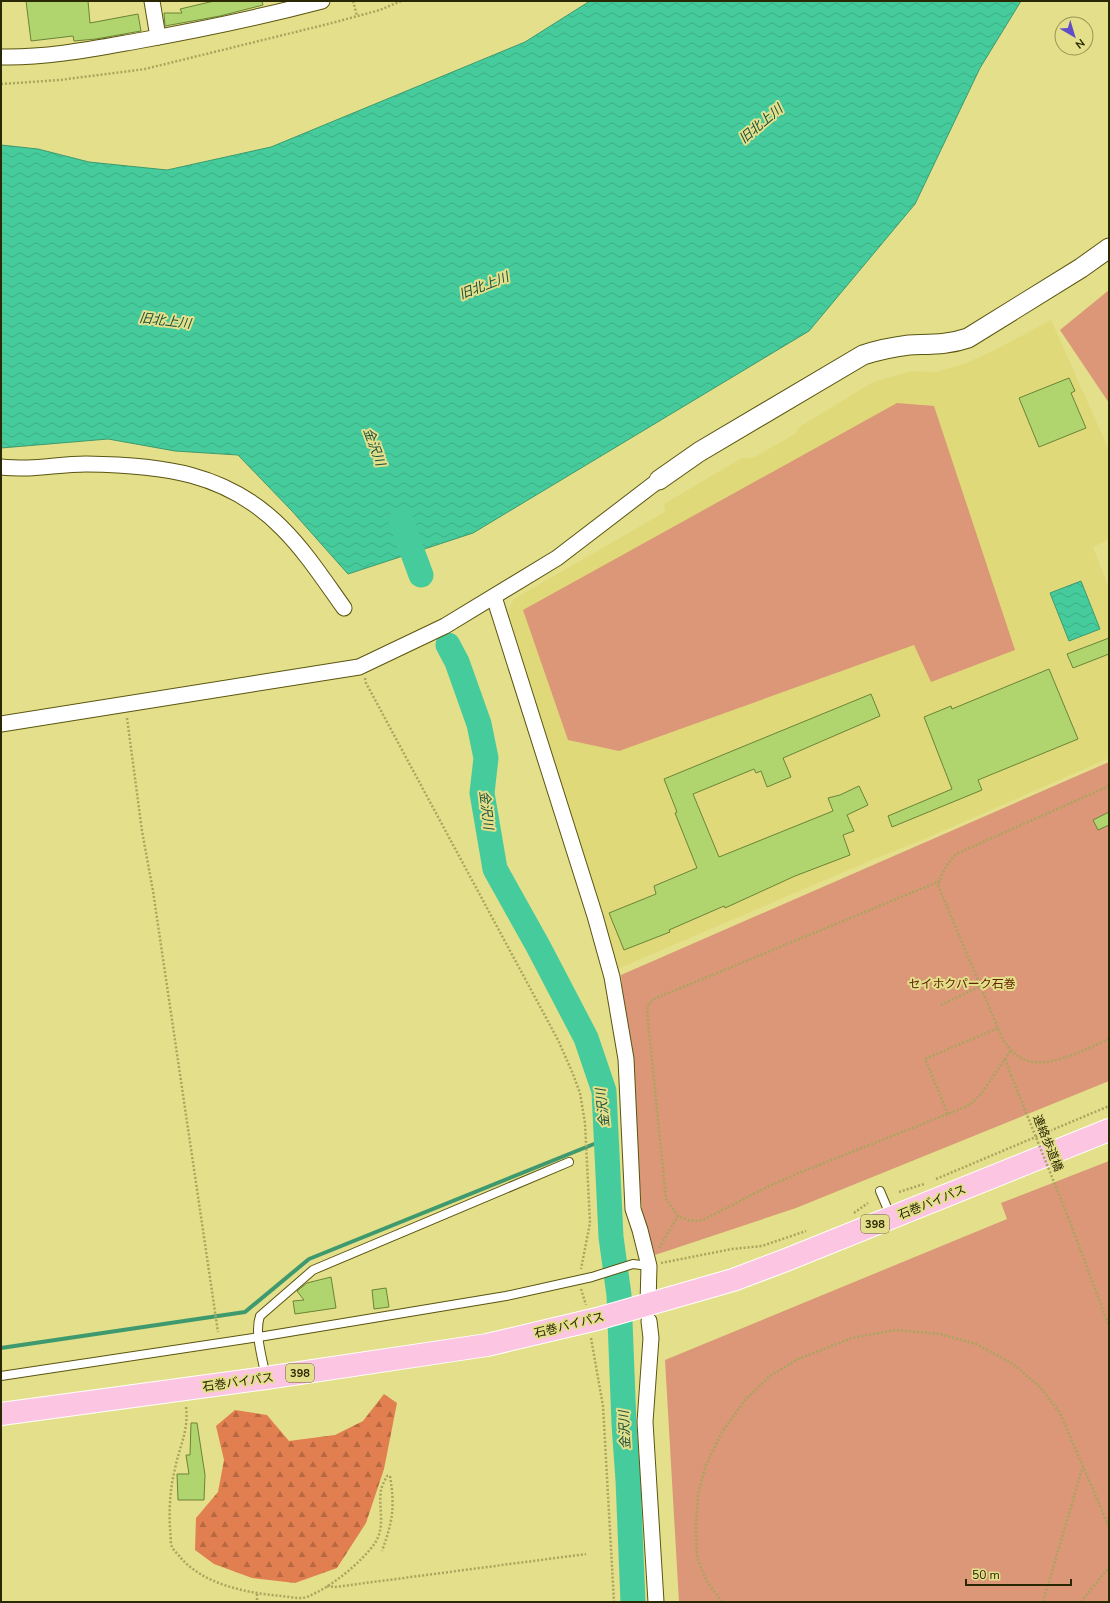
<svg xmlns="http://www.w3.org/2000/svg" width="1110" height="1603" viewBox="0 0 1110 1603" font-family="'Nunito Sans','Noto Sans JP',sans-serif">
	<style>
		.built { fill: #dfd97a }
		.green { fill: #db9777 }
		.forest { fill: url(#forest-firs) }
		.water { fill: url(#water-waves); stroke: #3e9a6e }
		.lines { fill: none; stroke-linecap: round; stroke-linejoin: round }
		.stream { stroke: #3e9a6e; stroke-width: 4 }
		.river { stroke: #46cc9c; stroke-width: 25 }
		.building { fill: #b0d46e; stroke: #6a8438 }
		.service-casing { stroke: #5a5511; stroke-width: 10 }
		.minor-casing { stroke: #5a5511; stroke-width: 17 }
		.tertiary-casing { stroke: #5a5511; stroke-width: 21 }
		.trunk-casing { stroke: #fff; stroke-width: 24 }
		.path { stroke: #a9a55f; stroke-width: 2.5; stroke-dasharray: 2 2; stroke-linecap: butt }
		.service { stroke: #fff; stroke-width: 8 }
		.minor { stroke: #fff; stroke-width: 15 }
		.tertiary { stroke: #fff; stroke-width: 19 }
		.trunk { stroke: #fcc6e3; stroke-width: 22 }
		.path-bridge { stroke: #a9a55f; stroke-width: 2.5; stroke-dasharray: 2 2; stroke-linecap: butt }
		.labels { text-anchor: middle; dominant-baseline: central; stroke-width: 4; stroke-linejoin: round; paint-order: stroke }
		.shield { fill: #e4df8a; stroke: #625e2c; stroke-width: 1 }
		.shield-label { font-size: 11px; font-weight: bold; fill: #2a2703 }
		.park-label { font-size: 12px; fill: #602300; stroke: #e4df8a }
		.street-label { font-size: 12px; fill: #2a2703; stroke: #e4df8a }
		.water-label { font-size: 13px; font-style: italic; fill: #194f3b; stroke: #e4df8a }
	</style>
	<defs>
		<pattern id="forest-firs" width="22" height="20" patternUnits="userSpaceOnUse"><rect width="22" height="20" fill="#e17f50"/><path d="M5 1l3.5 6h-7zM16 11l3.5 6h-7z" fill="#b76840"/></pattern>
		<pattern id="water-waves" width="16" height="10" patternUnits="userSpaceOnUse"><rect width="16" height="10" fill="#46cc9c"/><path d="M0 5q4-4 8 0t8 0" fill="none" stroke="#3daf85"/></pattern>
	</defs>
	<rect width="100%" height="100%" fill="#e4df8a"/>
	<polygon class="built" points="1051,320 1109,450 1109,539 1093,547 1109,588 1109,758 920,841 874,859 615,970 508,610 514,599 665,512 664,504 742,458 753,458 795,434 801,426 873,382 912,371 936,372 964,364 991,352"/>
	<g class="green">
		<polygon points="1109,290 1109,403 1060,330"/>
		<polygon points="897,403 934,406 1015,650 931,682 914,645 619,751 568,740 523,610"/>
		<polygon points="1109,762 1109,1081 796,1208 655,1255 642,1210 621,975"/>
		<polygon points="1109,1161 1109,1602 679,1602 665,1360 1007,1219 1001,1203"/>
	</g>
	<polygon class="forest" points="384,1394 397,1403 384,1469 366,1523 337,1568 295,1583 252,1578 214,1564 195,1550 196,1518 218,1492 224,1460 216,1426 235,1410 267,1415 289,1441 335,1435 363,1421"/>
	<g class="water">
		<polygon points="590,1 1021,1 980,68 915,204 809,331 473,533 348,574 292,511 238,455 175,451 108,439 1,448 1,145 38,149 89,162 167,170 271,147 525,42"/>
		<polygon points="1081,581 1100,629 1069,641 1050,593"/>
	</g>
	<g class="lines">
		<polyline class="stream" points="1,1348 245,1312 309,1259 594,1144 606,1142"/>
		<g class="river">
			<polyline points="401,521 421,575"/>
			<polyline points="448,645 457,662 479,724 486,758 482,793 495,869 538,946 586,1038 604,1091 611,1237 619,1295 624,1424 628,1480 633,1602"/>
		</g>
	</g>
	<g class="building">
		<polygon points="26,1 88,1 90,23 138,14 141,31 96,39 74,41 73,36 31,41"/>
		<polygon points="214,1 262,1 263,5 220,16 165,26 164,13 182,13 180,9"/>
		<polygon points="1069,378 1075,391 1071,393 1086,428 1039,447 1019,398"/>
		<polygon points="1109,638 1109,654 1073,668 1067,654"/>
		<polygon points="1049,669 1078,739 978,780 982,790 892,827 888,816 952,789 924,717 951,706 952,709"/>
		<polygon points="871,694 880,716 783,758 791,777 767,787 761,771 756,773 754,769 693,794 719,857 833,811 828,798 840,795 859,786 868,805 847,815 854,831 843,835 850,855 795,876 725,908 724,906 669,930 670,932 624,950 609,913 656,894 654,886 697,868 675,813 677,812 664,779"/>
		<polygon points="1109,812 1109,825 1098,830 1093,820"/>
		<polygon points="331,1277 336,1308 295,1314 293,1301 304,1300 297,1291 307,1283"/>
		<polygon points="386,1288 389,1307 374,1309 372,1290"/>
		<polygon points="191,1423 197,1423 205,1475 204,1500 178,1500 177,1474 189,1474 186,1455 190,1455"/>
	</g>
	<g class="lines">
		<g class="service-casing">
			<g id="service">
				<polyline points="880,1191 891,1217"/>
				<polyline points="1,1376 259,1337 506,1296 592,1277 633,1264 649,1266"/>
				<path d="M266,1378C263,1360 254,1333 260,1316L313,1270L569,1162"/>
			</g>
		</g>
		<g class="minor-casing">
			<g id="minor">
				<polyline points="152,1 158,37"/>
				<path d="M1,57C47,58 92,49 137,41C199,30 261,17 322,1"/>
				<path d="M1,467C10,468 19,468 28,468C48,467 67,464 86,464C161,465 227,472 282,528C306,552 324,580 344,608"/>
				<polyline points="494,597 595,916 612,977 626,1059 633,1209 640,1230 649,1266 648,1304"/>
				<polyline points="1,724 359,667 445,626 557,558 659,480"/>
				<polyline points="649,1321 651,1338 645,1422 656,1602"/>
			</g>
		</g>
		<g class="tertiary-casing">
			<path id="tertiary" d="M659,480L699,452L863,355C878,350 893,347 909,345C930,344 948,345 968,338L1081,268L1109,248"/>
		</g>
		<g class="trunk-casing">
			<polyline id="trunk" points="1,1414 266,1378 487,1345 597,1319 733,1280 786,1260 1109,1130"/>
		</g>
		<g class="path">
			<polyline points="353,1 357,16"/>
			<polyline points="1,84 60,80 145,69 328,24 380,10 401,1"/>
			<polyline points="365,678 366,683 558,1040 573,1074 580,1093 585,1123 590,1223 581,1269"/>
			<polyline points="127,718 142,831 153,891 218,1332"/>
			<path d="M1109,786L956,854C947,864 942,872 938,885L1003,1040C1008,1046 1012,1052 1018,1056C1042,1074 1085,1049 1109,1039"/>
			<polyline points="940,881 654,999 649,1004 647,1011 666,1199 678,1216 691,1221 703,1220 767,1187 799,1173 970,1105 982,1093 1011,1050"/>
			<polyline points="941,1005 981,986"/>
			<polyline points="1005,1059 1011,1075"/>
			<polyline points="948,1114 925,1059 998,1028"/>
			<polyline points="936,1179 1109,1106"/>
			<polyline points="899,1192 924,1184"/>
			<polyline points="854,1213 868,1203"/>
			<polyline points="1068,1217 1109,1326"/>
			<polyline points="659,1248 678,1216"/>
			<polyline points="661,1263 732,1249 762,1246 806,1231"/>
			<polyline points="581,1289 586,1305"/>
			<polyline points="591,1338 603,1406 614,1602"/>
			<path d="M186,1407C189,1431 179,1447 175,1469C170,1488 169,1509 170,1529C171,1534 170,1543 172,1547C174,1551 178,1554 180,1557C204,1585 247,1593 282,1596C291,1597 301,1600 309,1596C331,1587 361,1563 375,1543C386,1526 378,1508 381,1490C382,1485 385,1480 387,1476H390C395,1508 393,1520 382,1551"/>
			<polyline points="327,1586 335,1587 586,1554"/>
			<polyline points="257,1594 257,1602"/>
			<polyline points="722,1602 706,1580 697,1557 696,1528 698,1494 706,1465 722,1432 745,1400 770,1376 798,1359 852,1338 896,1330 940,1334 976,1344 1013,1364 1040,1387 1060,1413 1109,1527"/>
			<polyline points="1043,1602 1083,1466"/>
			<polyline points="1081,1602 1109,1567"/>
		</g>
		<use href="#service" class="service"/>
		<use href="#minor" class="minor"/>
		<use href="#tertiary" class="tertiary"/>
		<use href="#trunk" class="trunk"/>
		<polyline class="path-bridge" points="1011,1075 1068,1217"/>
	</g>
	<g class="labels">
		<g class="shield">
			<rect x="861" y="1215" width="28" height="18" rx="3"/>
			<rect x="286" y="1364" width="28" height="18" rx="3"/>
		</g>
		<g class="shield-label">
			<text x="875" y="1224">398</text>
			<text x="300" y="1373">398</text>
		</g>
		<g class="park-label">
			<text x="962" y="984">セイホクパーク石巻</text>
		</g>
		<g class="street-label">
			<text transform="translate(1048 1143) rotate(68)">連絡歩道橋</text>
			<text transform="translate(932 1202) rotate(-22)">石巻バイパス</text>
			<text transform="translate(569 1325) rotate(-14)">石巻バイパス</text>
			<text transform="translate(238 1382) rotate(-8)">石巻バイパス</text>
		</g>
		<g class="water-label">
			<text transform="translate(761 124) rotate(-40)">旧北上川</text>
			<text transform="translate(484 286) rotate(-21)">旧北上川</text>
			<text transform="translate(165 321) rotate(7)">旧北上川</text>
			<text transform="translate(374 447) rotate(70)">金沢川</text>
			<text transform="translate(486 810) rotate(83)">金沢川</text>
			<text transform="translate(603 1108) rotate(-96)">金沢川</text>
			<text transform="translate(625 1430) rotate(-93)">金沢川</text>
		</g>
	</g>
	<rect width="1110" height="1603" fill="none" stroke="#2a2703" stroke-width="4"/>
	<g transform="translate(1074 36) rotate(142)"><circle r="19" fill="#e4df8a" stroke="#9a9554"/>
	<path d="M0-3L7 15L0 10L-7 15Z" fill="#624fc8"/>
	<text y="-6" font-size="11" font-weight="bold" text-anchor="middle" fill="#2a2703">N</text>
	</g>
	<path d="M966 1579v6h105v-6" fill="none" stroke="#2a2703" stroke-width="2"/>
	<text x="972" y="1579" font-size="12" fill="#2a2703" stroke="#e4df8a" stroke-width="3" paint-order="stroke">50 m</text>
</svg>
